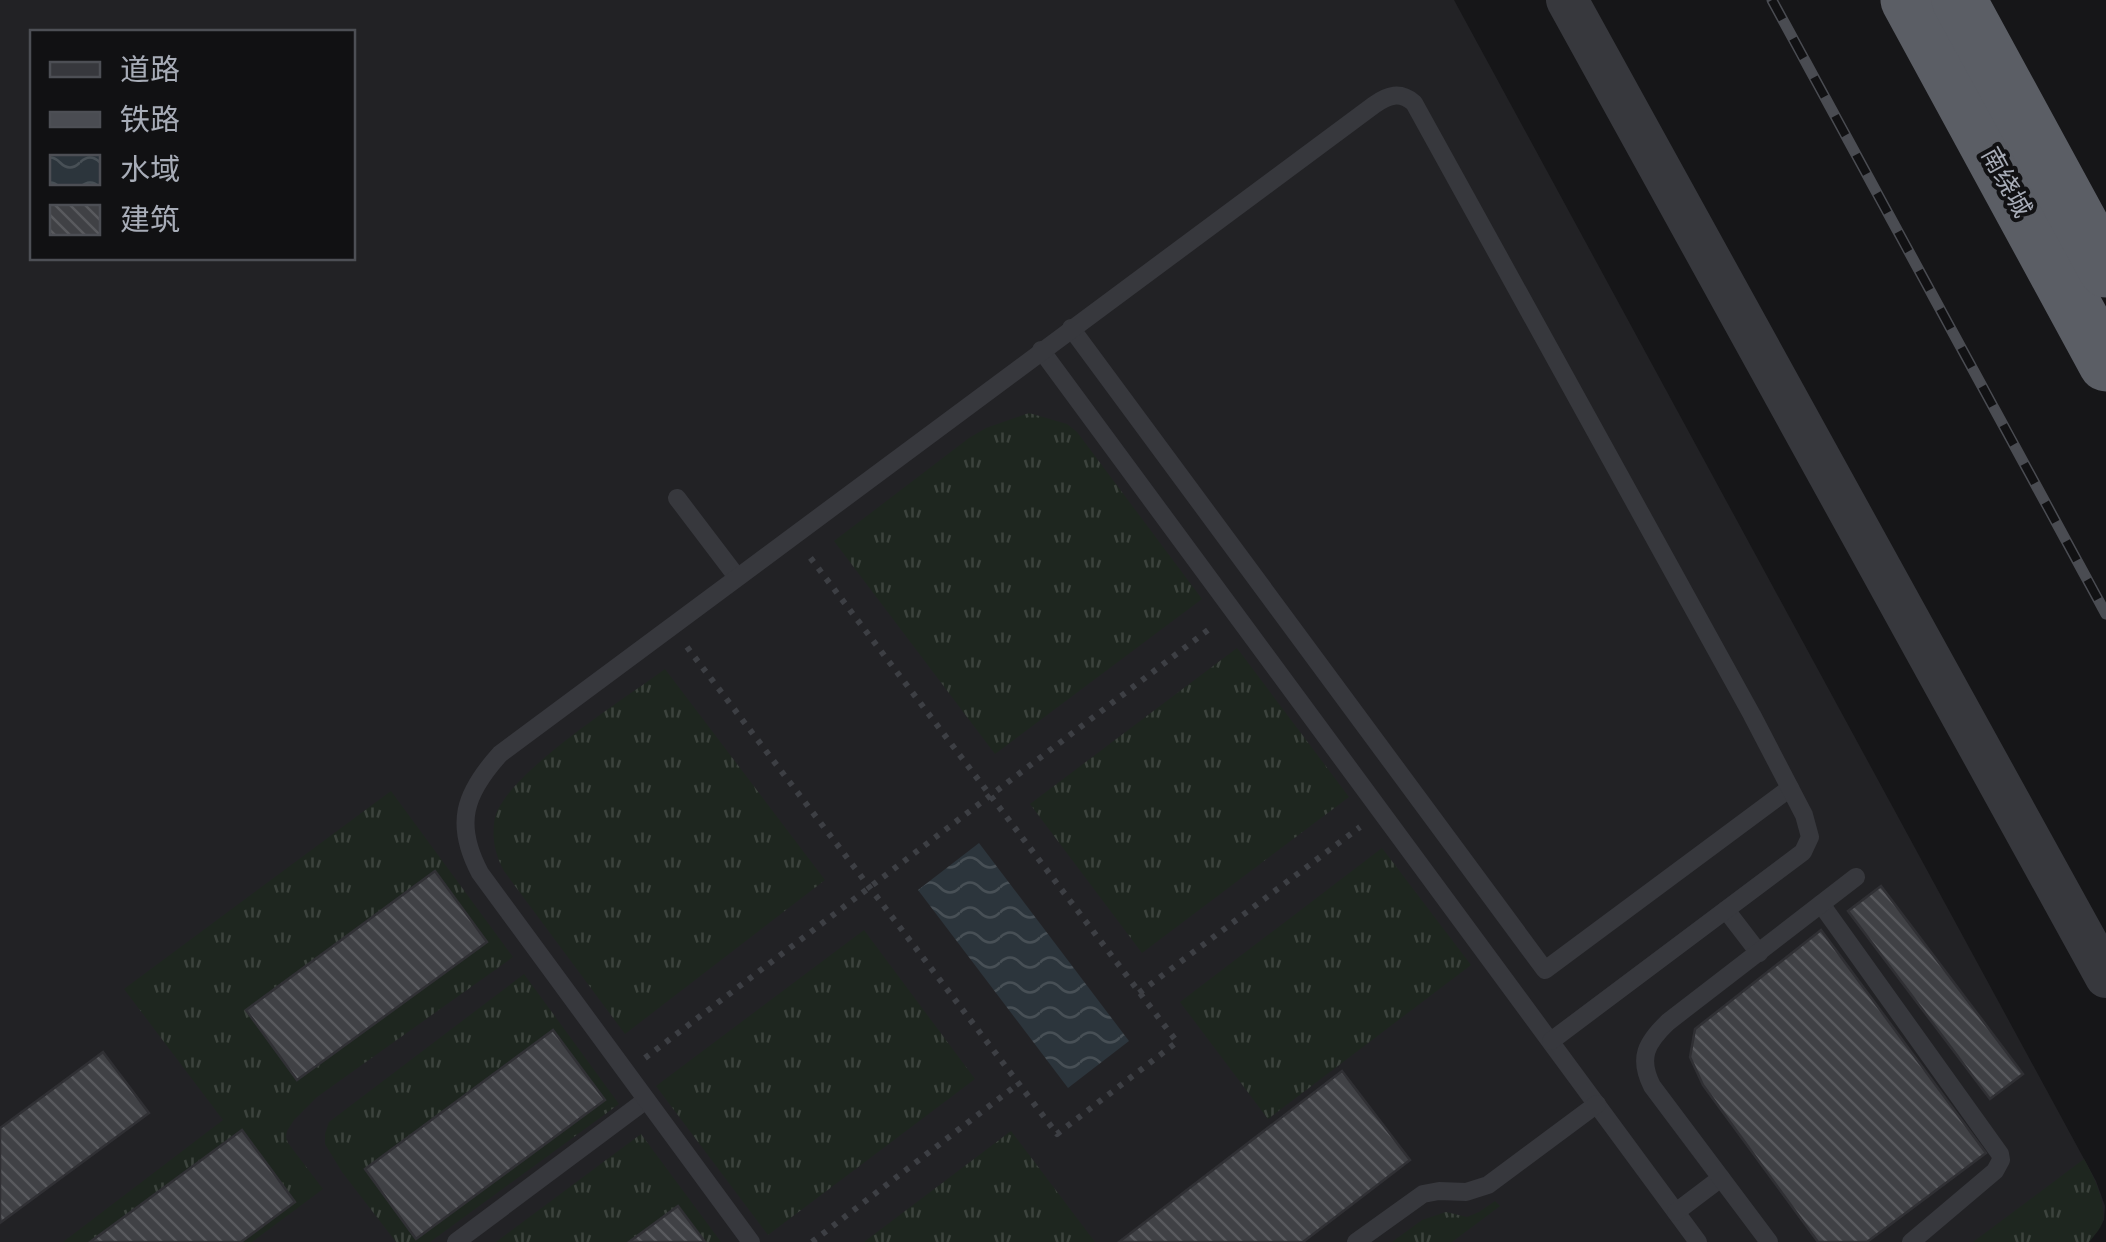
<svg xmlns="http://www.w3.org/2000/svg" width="2106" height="1242" viewBox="0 0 2106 1242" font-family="'PT Sans Narrow','Noto Sans SC',sans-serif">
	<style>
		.built { fill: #222225; fill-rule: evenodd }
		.grass { fill: url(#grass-tufts) }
		.water { fill: url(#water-waves) }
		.building { fill: url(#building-back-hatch); stroke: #303034; stroke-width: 2.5 }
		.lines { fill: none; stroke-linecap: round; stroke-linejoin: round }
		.path { stroke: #3d3f44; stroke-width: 6; stroke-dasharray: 5 8; stroke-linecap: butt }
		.service { stroke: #37383d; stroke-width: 18 }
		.tertiary { stroke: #37383d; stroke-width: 42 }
		.trunk { stroke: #5b5e65; stroke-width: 55 }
		.rail-casing { stroke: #4a4c52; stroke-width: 11 }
		.rail { stroke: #111113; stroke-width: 8; stroke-dasharray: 22; stroke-linecap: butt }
		.labels { text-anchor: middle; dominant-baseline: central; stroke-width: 8; stroke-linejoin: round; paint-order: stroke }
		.street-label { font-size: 25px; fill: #a8adb8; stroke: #111113 }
	</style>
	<defs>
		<pattern id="grass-tufts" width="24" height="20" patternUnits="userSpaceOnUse" patternTransform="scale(2.5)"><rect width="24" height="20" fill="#1e261f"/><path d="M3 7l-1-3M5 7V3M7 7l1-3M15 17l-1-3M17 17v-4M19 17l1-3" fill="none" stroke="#3c433d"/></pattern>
		<pattern id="water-waves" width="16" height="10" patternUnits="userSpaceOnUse" patternTransform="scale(2.5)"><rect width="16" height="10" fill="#2c353c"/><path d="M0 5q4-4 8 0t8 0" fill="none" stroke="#485056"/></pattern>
		<pattern id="building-back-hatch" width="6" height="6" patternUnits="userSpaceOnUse" patternTransform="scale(2.5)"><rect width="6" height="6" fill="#404145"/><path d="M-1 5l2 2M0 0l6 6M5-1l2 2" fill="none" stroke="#595a5e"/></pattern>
	</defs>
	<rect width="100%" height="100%" fill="#161618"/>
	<path class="built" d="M0,0H1454L2096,1181L2105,1206L2104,1220L2089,1242H0ZM32,32H352V258H32Z"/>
	<g class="grass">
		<polygon points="1029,413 1067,424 1077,432 1202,599 995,754 834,541 969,438 986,428"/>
		<polygon points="1237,648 1349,797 1142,953 1030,804"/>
		<path d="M665,669L825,880L625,1034L504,871C495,855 491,836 495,818C505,774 626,698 665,669Z"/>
		<polygon points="391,791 513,957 317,1097 294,1120 287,1131 286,1137 288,1143 323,1189 252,1242 63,1242 223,1120 124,989"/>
		<polygon points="1382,848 1471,965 1268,1119 1180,1002"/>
		<polygon points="864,930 975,1079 768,1235 656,1086"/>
		<polygon points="524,974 619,1104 430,1242 396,1242 342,1172 325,1144 325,1134 329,1122"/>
		<polygon points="1011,1131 1095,1242 864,1242"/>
		<polygon points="641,1134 721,1242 496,1242"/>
		<path d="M2084,1159C2093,1175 2106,1201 2103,1221C2101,1228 2094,1236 2089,1242H1973Z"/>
		<polygon points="1495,1201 1500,1206 1452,1242 1392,1242 1422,1220 1446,1212 1467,1217 1479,1212"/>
	</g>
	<polygon class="water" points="979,843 1129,1041 1068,1088 918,890"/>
	<g class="building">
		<polygon points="435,871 487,942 297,1080 246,1010"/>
		<polygon points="1881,886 2023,1074 1990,1099 1848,911"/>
		<polygon points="1821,930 1986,1153 1867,1242 1818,1242 1703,1085 1690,1057 1695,1029"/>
		<polygon points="553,1030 605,1100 416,1239 365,1169"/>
		<polygon points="103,1052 149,1113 0,1223 0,1128"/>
		<polygon points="1342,1071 1410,1160 1303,1242 1119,1242"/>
		<polygon points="242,1130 295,1202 241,1242 90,1242"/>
		<polygon points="678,1206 705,1242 629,1242"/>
	</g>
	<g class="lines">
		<g class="path">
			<polyline points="687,647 1057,1134 1177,1042 809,556"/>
			<polyline points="1139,993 1360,827"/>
			<polyline points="645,1058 1212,627"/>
			<polyline points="812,1242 1018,1084"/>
		</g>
		<g class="service">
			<polyline points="1071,328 1545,970 1790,788"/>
			<polyline points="1041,350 1698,1242"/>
			<polyline points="677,498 737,577"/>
			<polyline points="1821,904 2000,1154 2001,1160 1995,1171 1911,1242"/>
			<polyline points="1726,910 1759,953"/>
			<polyline points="1676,1212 1721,1178"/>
			<polyline points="456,1242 646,1100"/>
			<path d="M751,1242L480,873C454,824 464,794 500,754L1374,105C1388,95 1400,91 1414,103L1752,715L1804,815L1810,837L1803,852L1551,1041"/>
			<polyline points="1356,1242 1423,1194 1439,1191 1466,1192 1488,1185 1597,1104"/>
			<path d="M1769,1242L1652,1086C1638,1058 1646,1043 1668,1022L1856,877"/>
		</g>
		<polyline class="tertiary" points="1567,0 2106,977"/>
		<g class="trunk">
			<polyline points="1908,0 2106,364"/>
			<polyline points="1959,0 2106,270"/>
		</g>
		<g class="rail-casing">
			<polyline id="rail" points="1772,0 2106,614"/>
		</g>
		<use href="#rail" class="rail"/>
	</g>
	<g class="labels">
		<g class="street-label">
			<text transform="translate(2007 182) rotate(61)">南绕城</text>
		</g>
	</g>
	<rect x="30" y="30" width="325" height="230" fill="#111113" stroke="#4d4f55" stroke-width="2.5"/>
	<rect x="50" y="62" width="50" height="15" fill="#37383d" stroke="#4d4f55" stroke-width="2.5"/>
	<text x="120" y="80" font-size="30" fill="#a8adb8">道路</text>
	<rect x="50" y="112" width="50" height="15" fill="#4a4c52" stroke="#4d4f55" stroke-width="2.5"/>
	<text x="120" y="130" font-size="30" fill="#a8adb8">铁路</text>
	<rect x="50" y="155" width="50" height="30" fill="url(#water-waves)" stroke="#4d4f55" stroke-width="2.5"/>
	<text x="120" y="180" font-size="30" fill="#a8adb8">水域</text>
	<rect x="50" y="205" width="50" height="30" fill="url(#building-back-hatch)" stroke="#4d4f55" stroke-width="2.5"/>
	<text x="120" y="230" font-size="30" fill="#a8adb8">建筑</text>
</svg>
